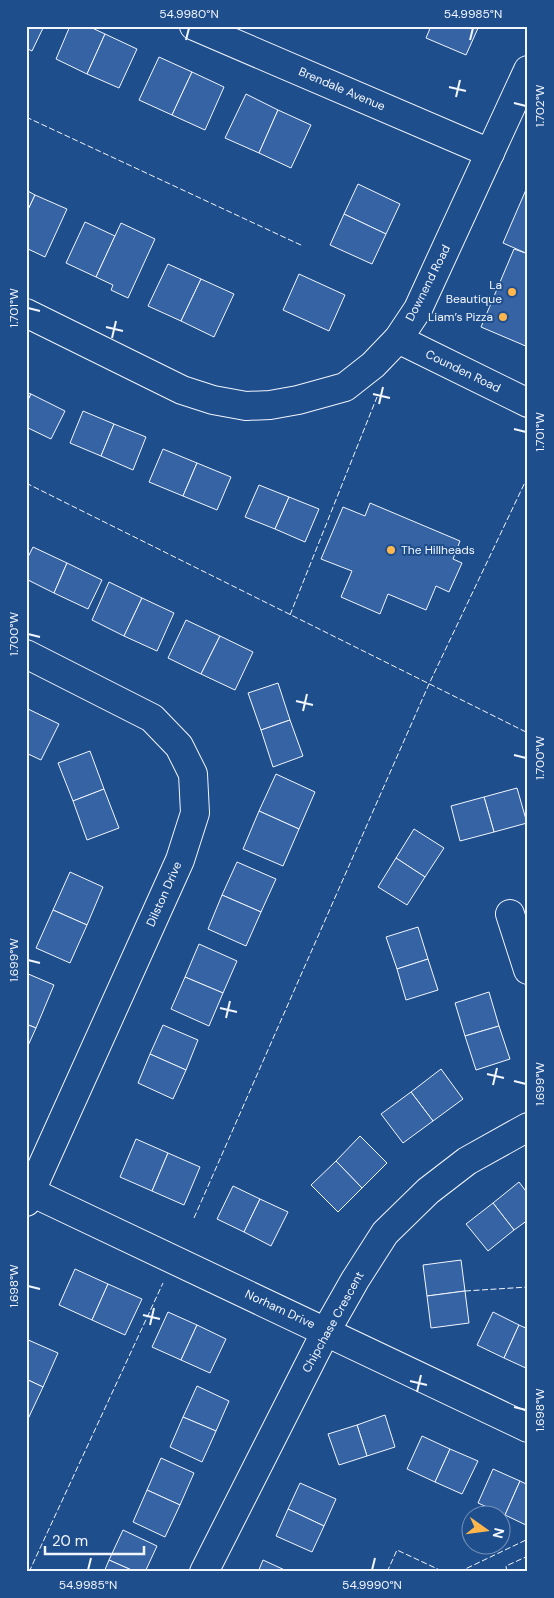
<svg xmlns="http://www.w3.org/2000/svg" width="554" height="1598" viewBox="0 0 554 1598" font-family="'DM Sans',sans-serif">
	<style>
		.building { fill: #3563a3; stroke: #f2f6ff }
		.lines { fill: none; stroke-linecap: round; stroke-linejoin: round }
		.street-casing { stroke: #f2f6ff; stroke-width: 30 }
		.street { stroke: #1f4e8c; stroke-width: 28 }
		.fence { stroke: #f2f6ff; stroke-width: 1; stroke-dasharray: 6 2.5; stroke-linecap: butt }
		.ticks { fill: none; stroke: #f2f6ff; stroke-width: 2 }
		.poi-dot { fill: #ffb74d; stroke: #1f4e8c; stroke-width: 2 }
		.labels { text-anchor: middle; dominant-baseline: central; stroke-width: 4; stroke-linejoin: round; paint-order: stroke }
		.street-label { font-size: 12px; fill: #f2f6ff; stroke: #1f4e8c }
		.poi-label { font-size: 12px; fill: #f2f6ff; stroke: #1f4e8c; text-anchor: end }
		.neatline { fill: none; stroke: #f2f6ff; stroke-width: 2 }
		.ticks-label { font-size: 12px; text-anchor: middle; fill: #f2f6ff }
	</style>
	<rect width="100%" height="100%" fill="#1f4e8c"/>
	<g class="building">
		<polygon points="26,26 44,26 32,51 26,48"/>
		<polygon points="70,26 88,26 105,34 87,74 56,59"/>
		<polygon points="431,26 479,26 466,55 426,38"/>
		<polygon points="105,34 137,49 119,88 87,74"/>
		<polygon points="159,57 192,72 172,115 139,100"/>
		<polygon points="192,72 224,87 205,130 172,115"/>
		<polygon points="246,94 278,110 259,153 225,138"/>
		<polygon points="278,110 311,125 291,168 259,153"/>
		<polygon points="358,184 400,204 386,234 344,214"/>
		<polygon points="528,185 528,254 503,243"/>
		<polygon points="26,190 35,195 26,214"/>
		<polygon points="35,195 67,209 45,257 26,248 26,214"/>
		<polygon points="344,214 386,234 372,264 330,245"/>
		<polygon points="85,222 115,236 96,277 66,263"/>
		<polygon points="121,223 155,239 128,298 111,290 113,285 96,277"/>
		<polygon points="514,249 528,254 528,347 481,327"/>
		<polygon points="168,264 201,279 181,321 148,306"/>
		<polygon points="299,274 345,295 329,331 283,310"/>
		<polygon points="201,279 234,294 214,337 181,321"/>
		<polygon points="26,392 31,394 26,404"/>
		<polygon points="31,394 65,411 51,439 26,427 26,404"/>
		<polygon points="83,411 114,424 101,456 70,443"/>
		<polygon points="114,424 146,437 133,470 101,456"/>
		<polygon points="163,449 197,463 183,496 149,482"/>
		<polygon points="197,463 231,477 217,510 183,496"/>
		<polygon points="259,485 289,497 275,529 245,517"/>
		<polygon points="289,497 319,509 305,542 275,529"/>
		<polygon points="370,503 460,541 453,559 462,563 449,592 436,586 426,610 388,594 380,614 341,597 352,571 321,559 343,507 365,516"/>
		<polygon points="33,547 67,563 54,593 26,579 26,561"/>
		<polygon points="67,563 102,580 88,609 54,593"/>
		<polygon points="109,582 142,598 124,636 92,620"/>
		<polygon points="142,598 174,613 157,651 124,636"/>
		<polygon points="186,620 220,636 201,674 168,658"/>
		<polygon points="220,636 253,652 235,690 201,674"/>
		<polygon points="278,683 290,720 261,730 248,693"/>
		<polygon points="26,708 59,724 41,760 26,753"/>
		<polygon points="290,720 303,756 273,767 261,730"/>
		<polygon points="90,751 104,789 73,801 58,763"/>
		<polygon points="276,774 315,792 299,829 259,811"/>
		<polygon points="517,788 527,823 494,832 484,797"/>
		<polygon points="104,789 119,828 87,840 73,801"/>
		<polygon points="484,797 494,832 460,841 451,806"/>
		<polygon points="259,811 299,829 283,866 243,849"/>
		<polygon points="414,829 444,848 425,877 396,858"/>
		<polygon points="396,858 425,877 407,905 378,887"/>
		<polygon points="237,862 276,879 261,912 222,895"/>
		<polygon points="70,872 103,887 87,925 53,910"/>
		<polygon points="222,895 261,912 246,946 208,929"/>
		<polygon points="53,910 87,925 70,963 36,948"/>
		<polygon points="418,927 428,959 397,969 386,937"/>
		<polygon points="199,944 237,961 223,993 185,977"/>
		<polygon points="428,959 438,990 406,1000 397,969"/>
		<polygon points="26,973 54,985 36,1028 26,1024"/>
		<polygon points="185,977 223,993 209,1026 171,1009"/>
		<polygon points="489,992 499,1026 465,1036 455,1003"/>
		<polygon points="26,1024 36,1028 26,1050"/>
		<polygon points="163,1025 198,1040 186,1070 150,1054"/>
		<polygon points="499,1026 510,1059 476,1070 465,1036"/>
		<polygon points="150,1054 186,1070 173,1099 138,1083"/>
		<polygon points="441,1069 463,1099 433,1121 411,1092"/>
		<polygon points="411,1092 433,1121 403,1143 381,1114"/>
		<polygon points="360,1136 387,1163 362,1188 336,1161"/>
		<polygon points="136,1139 168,1153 152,1191 120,1177"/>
		<polygon points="168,1153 200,1167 184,1205 152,1191"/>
		<polygon points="336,1161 362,1188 338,1212 311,1185"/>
		<polygon points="519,1182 528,1194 528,1220 514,1230 493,1203"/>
		<polygon points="233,1186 260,1199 244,1232 217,1219"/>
		<polygon points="260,1199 288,1212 271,1246 244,1232"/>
		<polygon points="493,1203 514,1230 488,1251 466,1224"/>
		<polygon points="461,1260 465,1291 427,1296 423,1265"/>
		<polygon points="75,1269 108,1284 92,1320 59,1305"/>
		<polygon points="108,1284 142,1299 125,1335 92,1320"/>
		<polygon points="465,1291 469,1323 431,1328 427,1296"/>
		<polygon points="168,1312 197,1325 181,1360 152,1347"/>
		<polygon points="493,1312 519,1325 504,1358 477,1345"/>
		<polygon points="197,1325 226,1339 210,1373 181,1360"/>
		<polygon points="519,1325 528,1329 528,1369 504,1358"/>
		<polygon points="26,1339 58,1353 43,1387 26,1379"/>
		<polygon points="26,1379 43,1387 28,1419 26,1418"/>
		<polygon points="197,1386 229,1401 216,1431 183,1417"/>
		<polygon points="385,1415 395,1447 367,1456 357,1425"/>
		<polygon points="183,1417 216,1431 202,1462 170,1447"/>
		<polygon points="357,1425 367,1456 339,1465 328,1434"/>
		<polygon points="422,1436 450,1449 435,1482 407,1469"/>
		<polygon points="450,1449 478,1461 462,1494 435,1482"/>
		<polygon points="161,1458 194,1473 180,1505 147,1490"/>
		<polygon points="493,1469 520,1481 505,1515 478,1503"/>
		<polygon points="520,1481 528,1485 528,1526 505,1515"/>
		<polygon points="300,1483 336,1499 324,1526 288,1509"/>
		<polygon points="147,1490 180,1505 165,1537 133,1522"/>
		<polygon points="288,1509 324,1526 312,1552 276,1536"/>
		<polygon points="123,1530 157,1546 145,1572 136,1572 109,1560"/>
		<polygon points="109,1560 136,1572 104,1572"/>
		<polygon points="263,1560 289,1572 258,1572"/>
	</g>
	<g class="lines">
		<g class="street-casing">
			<g id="street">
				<polyline points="194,26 490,153"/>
				<polyline points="26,313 182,390 213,400 246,406 270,405 298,400 345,387 373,365 398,339 418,309 528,70"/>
				<polyline points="398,339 528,403"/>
				<polyline points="26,654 152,718 179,746 193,774 195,813 180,860 26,1202"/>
				<polyline points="510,914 528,970"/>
				<polyline points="31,1192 528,1428"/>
				<polyline points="204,1572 326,1331 355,1280 385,1233 428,1191 467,1161 528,1127"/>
			</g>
		</g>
		<use href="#street" class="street"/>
		<g class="fence">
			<polyline points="26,117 303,246"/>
			<polyline points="26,483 528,733"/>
			<polyline points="290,615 377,397"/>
			<polyline points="194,1218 429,684 528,476"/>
			<polyline points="465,1291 528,1287"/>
			<polyline points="29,1572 163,1283"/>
			<polyline points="387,1572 397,1550 444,1572"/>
			<polyline points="459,1572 528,1539"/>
			<polyline points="507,1572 506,1566 528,1556"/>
		</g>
	</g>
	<path class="ticks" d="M186,40L189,28M470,40L473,28M449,87L466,91M456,97L460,80M514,103L526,106M28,308L40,311M106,327L123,331M112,338L116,321M373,394L390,398M379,404L383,387M514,429L526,432M28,634L40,637M296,701L313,705M303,711L307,694M514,755L526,758M28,960L40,963M220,1008L237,1012M226,1018L230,1001M487,1074L504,1078M514,1081L526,1084M493,1085L497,1068M28,1286L40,1289M143,1315L160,1319M150,1325L154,1308M410,1381L427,1385M417,1392L421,1375M514,1407L526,1410M88,1570L91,1558M372,1570L375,1558"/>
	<g class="poi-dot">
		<circle cx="512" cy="292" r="5"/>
		<circle cx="503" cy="317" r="5"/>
		<circle cx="391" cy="550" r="5"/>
	</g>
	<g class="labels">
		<g class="street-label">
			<text transform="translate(342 89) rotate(23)">Brendale Avenue</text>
			<text transform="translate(428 283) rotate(-63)">Downend Road</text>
			<text transform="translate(463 371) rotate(26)">Counden Road</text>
			<text transform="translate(164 894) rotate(-66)">Dilston Drive</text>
			<text transform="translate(280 1309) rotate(25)">Norham Drive</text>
			<text transform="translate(333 1322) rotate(-61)">Chipchase Crescent</text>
		</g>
		<g class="poi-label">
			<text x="502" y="285">La<tspan x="502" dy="14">Beautique</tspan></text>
			<text x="493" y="317">Liam’s Pizza</text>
			<text x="401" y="550" text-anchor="start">The Hillheads</text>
		</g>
	</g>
	<rect width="554" height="1598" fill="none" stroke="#1f4e8c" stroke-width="55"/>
	<g transform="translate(486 1530) rotate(104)"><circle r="24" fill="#1f4e8c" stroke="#7391ba"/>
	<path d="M0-4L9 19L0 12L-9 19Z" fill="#ffb74d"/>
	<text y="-8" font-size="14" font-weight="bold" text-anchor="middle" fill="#f2f6ff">N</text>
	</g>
	<path d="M45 1546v8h99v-8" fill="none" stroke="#f2f6ff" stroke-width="2.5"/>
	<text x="52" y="1546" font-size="15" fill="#f2f6ff" stroke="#1f4e8c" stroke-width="4" paint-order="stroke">20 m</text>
	<rect x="28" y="28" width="498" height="1542" class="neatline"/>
	<g class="ticks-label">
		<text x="189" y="18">54.9980°N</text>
		<text x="473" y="18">54.9985°N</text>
		<text transform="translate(540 106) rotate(-90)" y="4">1.702°W</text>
		<text transform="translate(14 308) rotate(-90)" y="4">1.701°W</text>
		<text transform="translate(540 432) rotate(-90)" y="4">1.701°W</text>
		<text transform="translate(14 634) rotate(-90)" y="4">1.700°W</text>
		<text transform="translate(540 758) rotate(-90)" y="4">1.700°W</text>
		<text transform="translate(14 960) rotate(-90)" y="4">1.699°W</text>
		<text transform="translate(540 1084) rotate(-90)" y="4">1.699°W</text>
		<text transform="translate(14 1286) rotate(-90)" y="4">1.698°W</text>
		<text transform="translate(540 1410) rotate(-90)" y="4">1.698°W</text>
		<text x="88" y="1589">54.9985°N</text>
		<text x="372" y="1589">54.9990°N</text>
	</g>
</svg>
